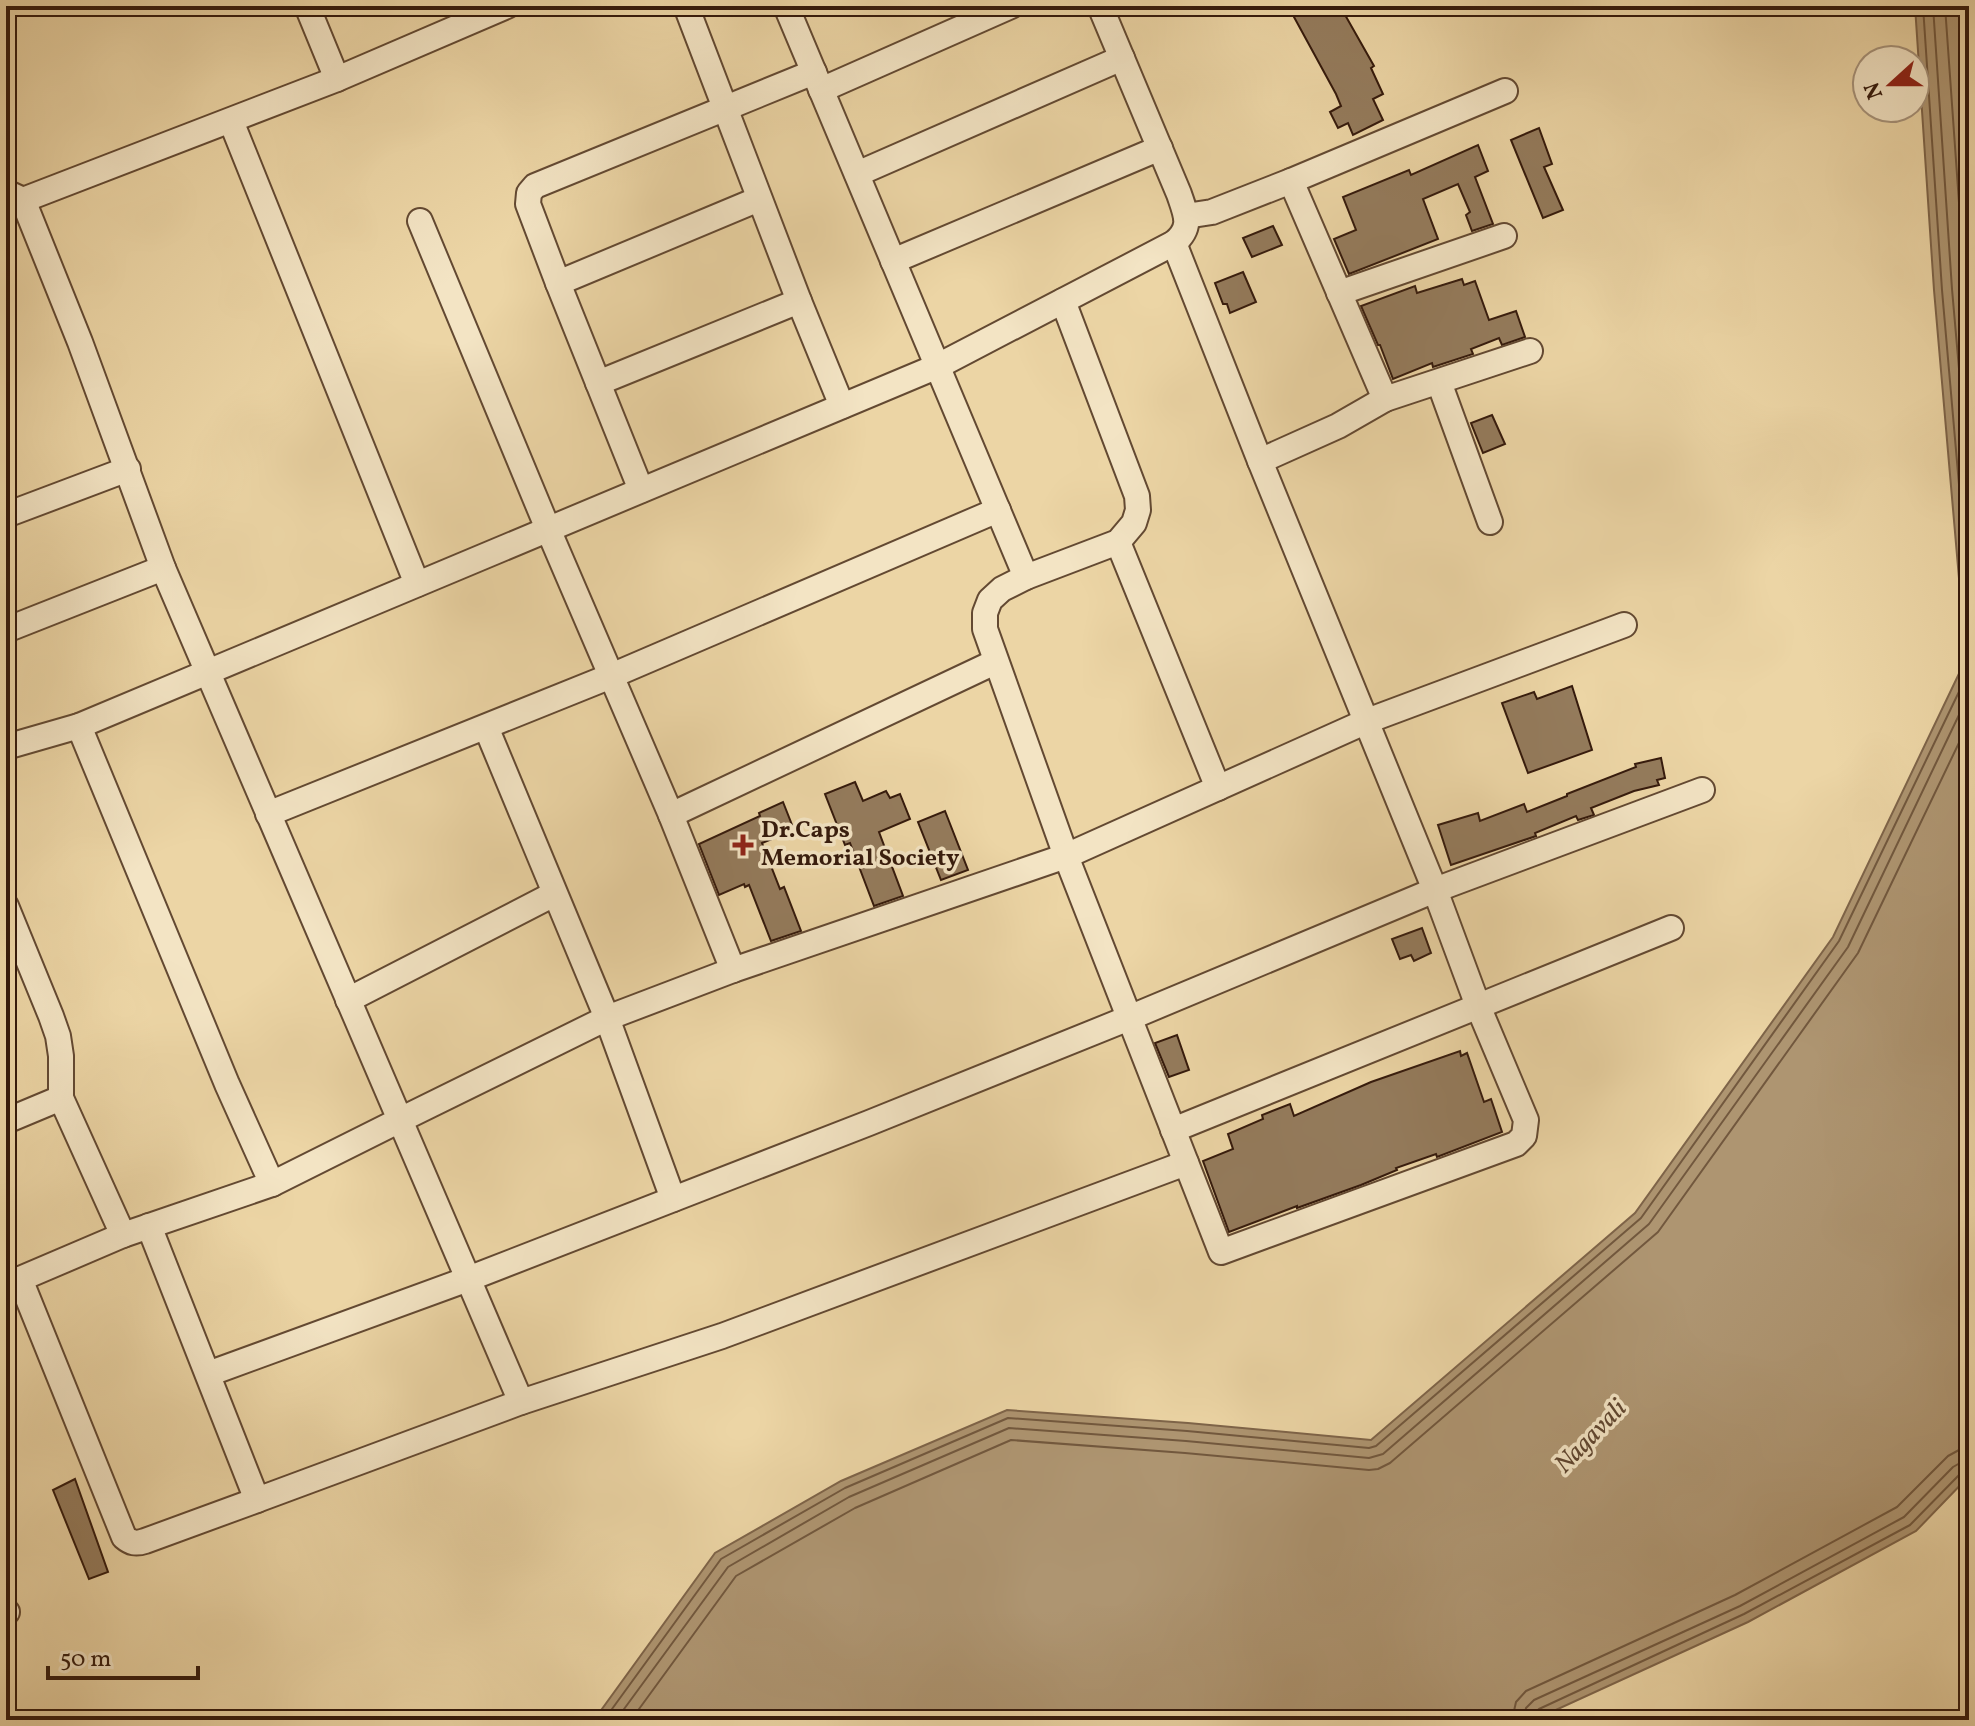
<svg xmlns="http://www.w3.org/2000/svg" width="1975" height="1726" viewBox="0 0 1975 1726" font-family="Vollkorn,serif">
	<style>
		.water { fill: #ae9571; stroke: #7e6449; stroke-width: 2 }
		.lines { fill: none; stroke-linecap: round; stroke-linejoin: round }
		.shore { stroke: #72583e; stroke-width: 2 }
		.building { fill: #947b5c; stroke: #351a0c; stroke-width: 2 }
		.street-casing { stroke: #634932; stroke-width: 28 }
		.street { stroke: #f3e4c4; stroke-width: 24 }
		.poi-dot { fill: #8f2418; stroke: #f3e4c4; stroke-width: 3 }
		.labels { text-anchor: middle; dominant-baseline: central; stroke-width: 7; stroke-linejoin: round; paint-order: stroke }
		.poi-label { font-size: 24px; font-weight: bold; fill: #351a0c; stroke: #f3e4c4; text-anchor: start }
		.water-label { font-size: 26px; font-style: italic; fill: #5f452f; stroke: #f3e4c4 }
	</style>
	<rect width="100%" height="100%" fill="#ecd5a5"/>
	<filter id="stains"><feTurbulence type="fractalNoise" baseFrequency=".0025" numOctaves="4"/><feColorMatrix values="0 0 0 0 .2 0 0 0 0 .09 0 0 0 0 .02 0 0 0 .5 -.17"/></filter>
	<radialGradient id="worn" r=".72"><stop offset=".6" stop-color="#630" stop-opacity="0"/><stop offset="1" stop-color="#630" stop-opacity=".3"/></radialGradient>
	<polygon class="water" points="1915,6 1969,6 1969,1476 1916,1531 1748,1622 1534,1720 594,1720 715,1553 841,1481 1007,1410 1188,1423 1371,1440 1635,1213 1833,937 1966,659 1934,290"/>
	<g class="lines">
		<g class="shore">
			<polyline points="1923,6 1942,290 1969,599"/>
			<polyline points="1933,6 1952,289 1969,483"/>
			<polyline points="1945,6 1969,343"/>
			<polyline points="604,1720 721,1559 845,1488 1008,1418 1187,1431 1369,1448 1376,1446 1641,1218 1839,941 1969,671"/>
			<polyline points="616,1720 728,1567 849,1497 1009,1428 1186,1441 1369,1458 1383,1454 1649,1224 1848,947 1969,694"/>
			<polyline points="631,1720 736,1576 855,1508 1011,1440 1185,1453 1369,1470 1378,1469 1390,1463 1658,1232 1858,953 1969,722"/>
			<polyline points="1512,1720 1516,1702 1526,1691 1735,1595 1897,1507 1948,1456 1959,1450 1969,1449"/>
			<polyline points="1524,1720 1526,1708 1534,1700 1740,1606 1904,1517 1953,1467 1960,1463 1969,1462"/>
			<polyline points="1534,1720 1534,1714 1539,1709 1744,1614 1910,1525 1960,1474 1969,1472"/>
		</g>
	</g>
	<g class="building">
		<polygon points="1288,6 1340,6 1374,66 1371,68 1383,94 1373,99 1383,120 1353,135 1348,123 1338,128 1330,112 1341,106 1336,94"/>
		<polygon points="1539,128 1552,164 1544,167 1563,210 1543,218 1511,140"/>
		<polygon points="1478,145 1488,171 1475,177 1493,224 1472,231 1466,215 1470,212 1458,184 1423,199 1438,239 1349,274 1334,239 1356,230 1343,197 1409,170 1411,175"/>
		<polygon points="1273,226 1282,245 1252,257 1243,238"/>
		<polygon points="1243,272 1256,302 1230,313 1227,304 1223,304 1215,283"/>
		<polygon points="1462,279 1464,285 1475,281 1489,320 1516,311 1525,337 1502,345 1499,338 1471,349 1473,354 1433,367 1432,363 1393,379 1380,345 1378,345 1361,306 1415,286 1417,293"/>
		<polygon points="1492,415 1505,444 1483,453 1471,423"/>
		<polygon points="1572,686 1592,750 1528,773 1502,703 1534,692 1537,699"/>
		<polygon points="1661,758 1665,778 1657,780 1659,785 1634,791 1591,808 1594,815 1578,820 1576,816 1535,833 1536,836 1451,865 1438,825 1478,813 1480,821 1524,804 1527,812 1567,796 1567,794 1636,767 1635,764"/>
		<polygon points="855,782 863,801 886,791 890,798 900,794 910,819 879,832 903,896 874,906 850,843 845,845 825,794"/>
		<polygon points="783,802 794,830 762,843 780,889 784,887 801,931 771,941 749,885 745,887 744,884 719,895 699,844 760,816 759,813"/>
		<polygon points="945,811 968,870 941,880 918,822"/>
		<polygon points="1422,928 1431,953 1414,961 1411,955 1400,959 1392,939"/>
		<polygon points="1177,1035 1189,1070 1169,1077 1155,1043"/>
		<polygon points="1460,1051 1461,1056 1467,1053 1484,1102 1491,1099 1502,1132 1437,1157 1436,1154 1396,1168 1397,1170 1361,1185 1297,1208 1297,1206 1229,1232 1203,1161 1233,1149 1228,1134 1263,1119 1262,1115 1290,1104 1294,1116 1371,1082"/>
		<polygon points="75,1479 108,1572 89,1579 53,1490"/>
	</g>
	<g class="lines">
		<g class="street-casing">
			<g id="street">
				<polyline points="307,6 337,79"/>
				<polyline points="686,6 799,301 842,406"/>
				<polyline points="786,6 1026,577"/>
				<polyline points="821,90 1011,6"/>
				<polyline points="231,121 417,584"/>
				<polyline points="857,174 1122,58"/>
				<polyline points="1291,181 1505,91"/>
				<polyline points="6,192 23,200 337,79 507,6"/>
				<polyline points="1186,216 1212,212 1291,181 1385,399 1530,351"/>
				<polyline points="420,221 548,529 671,815 733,970"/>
				<polyline points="893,261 1160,148"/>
				<polyline points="558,283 759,199"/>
				<polyline points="1339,293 1504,236"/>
				<polyline points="1063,301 1137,496 1138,510 1134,523 1118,542 1026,577 1002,589 990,600 985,613 985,629 1066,856 1221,1252 1516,1144 1524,1136 1526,1120 1478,1006 1435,890 1260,461 1174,243"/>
				<polyline points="1439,382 1490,522"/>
				<polyline points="598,383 799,301"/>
				<polyline points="1260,461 1338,426 1385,399"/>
				<polyline points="641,490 558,283 528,204 529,193 535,186 814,72"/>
				<polyline points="6,515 128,469"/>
				<polyline points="1118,542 1218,788"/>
				<polyline points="6,630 163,568"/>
				<polyline points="79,726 227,1084 272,1184"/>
				<polyline points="486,727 607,1018 673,1199"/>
				<path d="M6,747L79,726L938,366L1174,243C1193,227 1186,215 1179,194L1100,6"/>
				<polyline points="268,814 611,676 998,510"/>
				<polyline points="671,815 995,662"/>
				<polyline points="6,906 51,1016 58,1036 61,1056 61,1098 123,1235"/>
				<polyline points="348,1000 554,894"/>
				<polyline points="6,1121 61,1098"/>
				<polyline points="1173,1130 1671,928"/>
				<polyline points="149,1226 257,1500 521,1402 722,1336 1186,1163"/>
				<path d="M20,1279L124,1537C131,1543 136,1544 145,1541L257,1500"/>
				<polyline points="6,1285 123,1235 272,1184 400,1120 163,568 80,342 23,200"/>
				<polyline points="208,1374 468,1279 869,1123 1129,1018 1435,890 1702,790"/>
				<polyline points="521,1402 400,1120 607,1018 733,970 1066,856 1367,721 1624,625"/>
				<polyline points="6,1611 7,1612"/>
			</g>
		</g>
		<use href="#street" class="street"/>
	</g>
	<path class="poi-dot" d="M739 833h8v8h8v8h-8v8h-8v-8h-8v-8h8z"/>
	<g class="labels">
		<g class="poi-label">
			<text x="761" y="831">Dr.Caps<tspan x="761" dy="28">Memorial Society</tspan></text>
		</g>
		<g class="water-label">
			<text transform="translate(1591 1437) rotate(-46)">Nagavali</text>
		</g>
	</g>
	<rect width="1975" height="1726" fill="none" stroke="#ecd5a5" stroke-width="32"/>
	<rect x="8" y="8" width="1959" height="1710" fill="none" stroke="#351a0c" stroke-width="4"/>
	<rect x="16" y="16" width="1943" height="1694" fill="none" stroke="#351a0c" stroke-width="2"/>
	<g transform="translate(1891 84) rotate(249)"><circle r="38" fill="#f3e4c4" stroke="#a7937a" stroke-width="2"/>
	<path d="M0-6L14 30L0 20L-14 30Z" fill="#8f2418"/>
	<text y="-12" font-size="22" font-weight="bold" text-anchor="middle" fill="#351a0c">N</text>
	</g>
	<path d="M48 1666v12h150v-12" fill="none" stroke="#351a0c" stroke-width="4"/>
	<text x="60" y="1666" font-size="24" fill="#351a0c" stroke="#f3e4c4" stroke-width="6" paint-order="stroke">50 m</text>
	<rect width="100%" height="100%" filter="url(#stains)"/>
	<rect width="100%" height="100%" fill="url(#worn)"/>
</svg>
